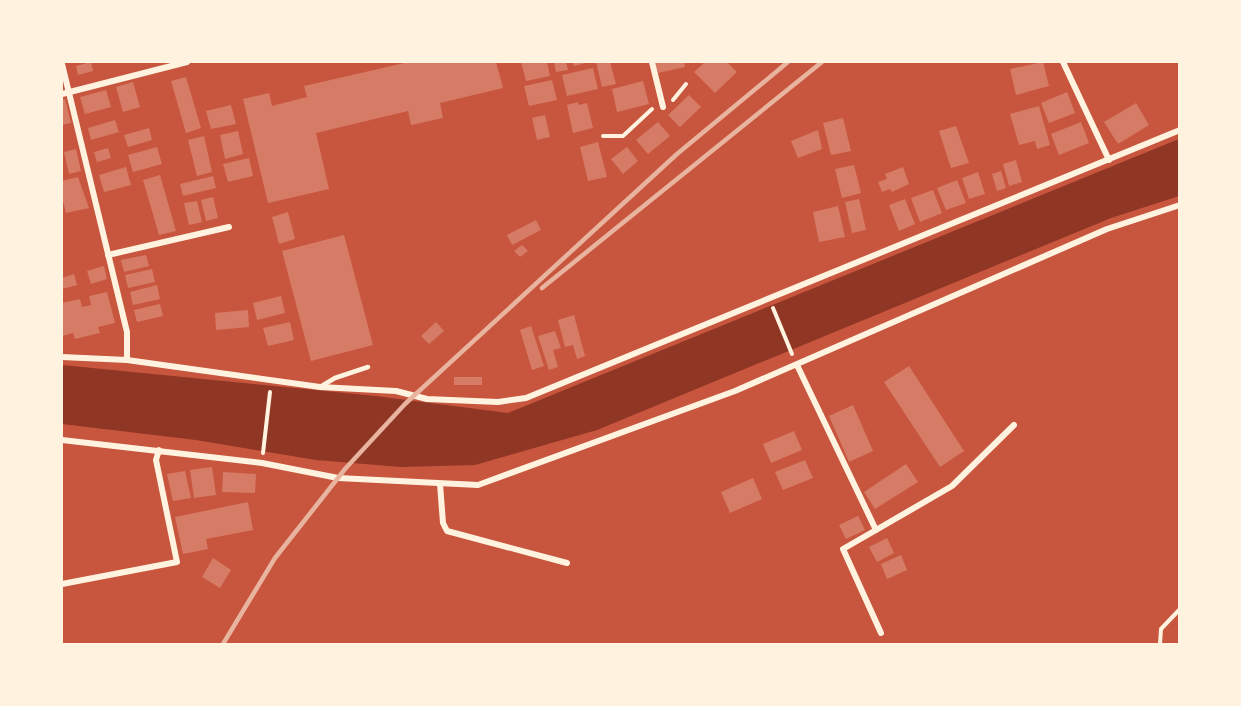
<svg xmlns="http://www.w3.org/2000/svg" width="1241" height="706" viewBox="0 0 1241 706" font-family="Rubik,sans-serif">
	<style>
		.water { fill: #8f3625 }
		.building { fill: #d67c66 }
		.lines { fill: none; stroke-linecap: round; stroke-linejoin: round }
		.path { stroke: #fff3e0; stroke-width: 4 }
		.service { stroke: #fff3e0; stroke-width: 4.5 }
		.minor { stroke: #fff3e0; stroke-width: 6 }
		.rail { stroke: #e9b49f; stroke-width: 4.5 }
	</style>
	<rect width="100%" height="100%" fill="#c8553d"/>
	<polygon class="water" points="1179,139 1179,196 1111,218 597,430 475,465 401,467 316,460 196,440 62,424 62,365 376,396 508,413"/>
	<g class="building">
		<polygon points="91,62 93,71 78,75 76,66"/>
		<polygon points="409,62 496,62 503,88 440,103 443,118 411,125 408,111 316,133 329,189 268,203 243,99 269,93 272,106 307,97 304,86"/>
		<polygon points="521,62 547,62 550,76 526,81"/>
		<polygon points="554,62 566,62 568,70 556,72"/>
		<polygon points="573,62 589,62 574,66"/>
		<polygon points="596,62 610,62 616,84 602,87"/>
		<polygon points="655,62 684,62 685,67 658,73"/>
		<polygon points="705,62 727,62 737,72 715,93 694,72"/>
		<polygon points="1043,62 1049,86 1016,95 1010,69"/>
		<polygon points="593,68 598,89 567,96 562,75"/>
		<polygon points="186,77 201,128 186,133 171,81"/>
		<polygon points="552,80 557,100 529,106 524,86"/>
		<polygon points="643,81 649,104 617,112 612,89"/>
		<polygon points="133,82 140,107 123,112 116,87"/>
		<polygon points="106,90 111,107 85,114 80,97"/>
		<polygon points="1067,92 1075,113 1049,123 1041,103"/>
		<polygon points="689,95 701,107 680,127 668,115"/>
		<polygon points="65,99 71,123 62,125 62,100"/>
		<polygon points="578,102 578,105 587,103 593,128 573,133 567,105"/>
		<polygon points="1136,103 1149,125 1118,144 1104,122"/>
		<polygon points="231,105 236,124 211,129 206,111"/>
		<polygon points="1039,106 1050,145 1037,149 1035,141 1019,145 1010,114"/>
		<polygon points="545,115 550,137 537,140 532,118"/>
		<polygon points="843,118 851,151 831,155 823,123"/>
		<polygon points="115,120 119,132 91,140 88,128"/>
		<polygon points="658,122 670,136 648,154 636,140"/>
		<polygon points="1081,122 1089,143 1059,155 1051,134"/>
		<polygon points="956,126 969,163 951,168 939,131"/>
		<polygon points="149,128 152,140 128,147 124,135"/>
		<polygon points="818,130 822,149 798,158 791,141"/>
		<polygon points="238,131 243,154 225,159 220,135"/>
		<polygon points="204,136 212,172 197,176 188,140"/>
		<polygon points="598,142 607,177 588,181 580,147"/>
		<polygon points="157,147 162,164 133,172 128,155"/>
		<polygon points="627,147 638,161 623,174 611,159"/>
		<polygon points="108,148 111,158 97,162 94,152"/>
		<polygon points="76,149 81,171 69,174 64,152"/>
		<polygon points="249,158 253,176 228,182 223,164"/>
		<polygon points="1016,160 1022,182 1009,186 1003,164"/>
		<polygon points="854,165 861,193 842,198 835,169"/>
		<polygon points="126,167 131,185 104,192 99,175"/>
		<polygon points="903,167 909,184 892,192 890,189 882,192 878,182 887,179 885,174"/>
		<polygon points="1001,171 1006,188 997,191 992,174"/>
		<polygon points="978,172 985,194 969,199 962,178"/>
		<polygon points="160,175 176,231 159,235 143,180"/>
		<polygon points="213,176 216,188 183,196 180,184"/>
		<polygon points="78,177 89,208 66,213 62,197 62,181"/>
		<polygon points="957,180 966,203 946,210 937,188"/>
		<polygon points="933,190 942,213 920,222 911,198"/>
		<polygon points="213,197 218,218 206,221 201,200"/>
		<polygon points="859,199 866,230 852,233 845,202"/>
		<polygon points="905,199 915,224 899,231 889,205"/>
		<polygon points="197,201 202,222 189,225 184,203"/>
		<polygon points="838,206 845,237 819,242 813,212"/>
		<polygon points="288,212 295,239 279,244 272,217"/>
		<polygon points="536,220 541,230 512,245 507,235"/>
		<polygon points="344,235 373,345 311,361 282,251"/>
		<polygon points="522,245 528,251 520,257 514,251"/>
		<polygon points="146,255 149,266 124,272 121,260"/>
		<polygon points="104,266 107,279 91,284 87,271"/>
		<polygon points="152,269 155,282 128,288 125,275"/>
		<polygon points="74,274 77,285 62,289 62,278"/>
		<polygon points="157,285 160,299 133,305 130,292"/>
		<polygon points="107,292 115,323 98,327 100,333 75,339 73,333 62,336 62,303 80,299 82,307 91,305 89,296"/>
		<polygon points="281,296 285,313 257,320 253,303"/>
		<polygon points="160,304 163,316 137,322 134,310"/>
		<polygon points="248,310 249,327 216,330 215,313"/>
		<polygon points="574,315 585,356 577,359 573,345 565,347 558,320"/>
		<polygon points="290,322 294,340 268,346 263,328"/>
		<polygon points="436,322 444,331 429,344 421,336"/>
		<polygon points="531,326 544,366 532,370 520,330"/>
		<polygon points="555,331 561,348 553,350 558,367 549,370 538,336"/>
		<polygon points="909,366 964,451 940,467 884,382"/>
		<rect x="454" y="377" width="28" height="8"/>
		<polygon points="853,405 873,451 849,462 829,416"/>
		<polygon points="794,431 802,450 771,463 763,444"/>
		<polygon points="805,460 813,478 783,490 775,472"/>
		<polygon points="906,464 918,482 875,509 864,492"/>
		<polygon points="212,467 216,495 194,498 190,470"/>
		<polygon points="185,471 191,498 173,501 167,474"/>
		<polygon points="223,472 256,474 255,493 222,492"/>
		<polygon points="753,478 762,499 730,513 721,492"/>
		<polygon points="248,502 253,530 206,539 208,549 183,554 175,517"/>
		<polygon points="858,516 865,530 846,539 839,525"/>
		<polygon points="887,538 894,553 877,562 869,547"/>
		<polygon points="901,555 907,570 887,579 881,564"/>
		<polygon points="213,558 231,570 220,588 202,577"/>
	</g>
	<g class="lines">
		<g class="path">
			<polyline points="673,100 686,84"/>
			<polyline points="603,136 623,136 652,109"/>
			<polyline points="773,308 792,354"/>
			<polyline points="263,453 270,392"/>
			<polyline points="1160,644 1161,629 1180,609"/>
		</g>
		<polyline class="service" points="320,387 335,378 368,367"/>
		<g class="minor">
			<polyline points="652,62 663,107"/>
			<polyline points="1063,62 1109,160"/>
			<polyline points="62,64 127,332 127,360"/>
			<polyline points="62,94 187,62"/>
			<polyline points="108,255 229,227"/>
			<polyline points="62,357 127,360 320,387 396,391 427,399 498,402 526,398 1180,130"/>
			<polyline points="797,365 876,530 952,486 1014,425"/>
			<polyline points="62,440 262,463 338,478 478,485 735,391 1107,229 1180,205"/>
			<polyline points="440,484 443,523 447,531 567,563"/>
			<polyline points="876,530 843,549 881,633"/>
			<polyline points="62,584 177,562 156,460 159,450"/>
		</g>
		<g class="rail">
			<polyline points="542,288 822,62"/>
			<polyline points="223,644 275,558 345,469 405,404 677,154 788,62"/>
		</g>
	</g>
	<rect width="1241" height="706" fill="none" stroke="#fff3e0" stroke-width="126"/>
</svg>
